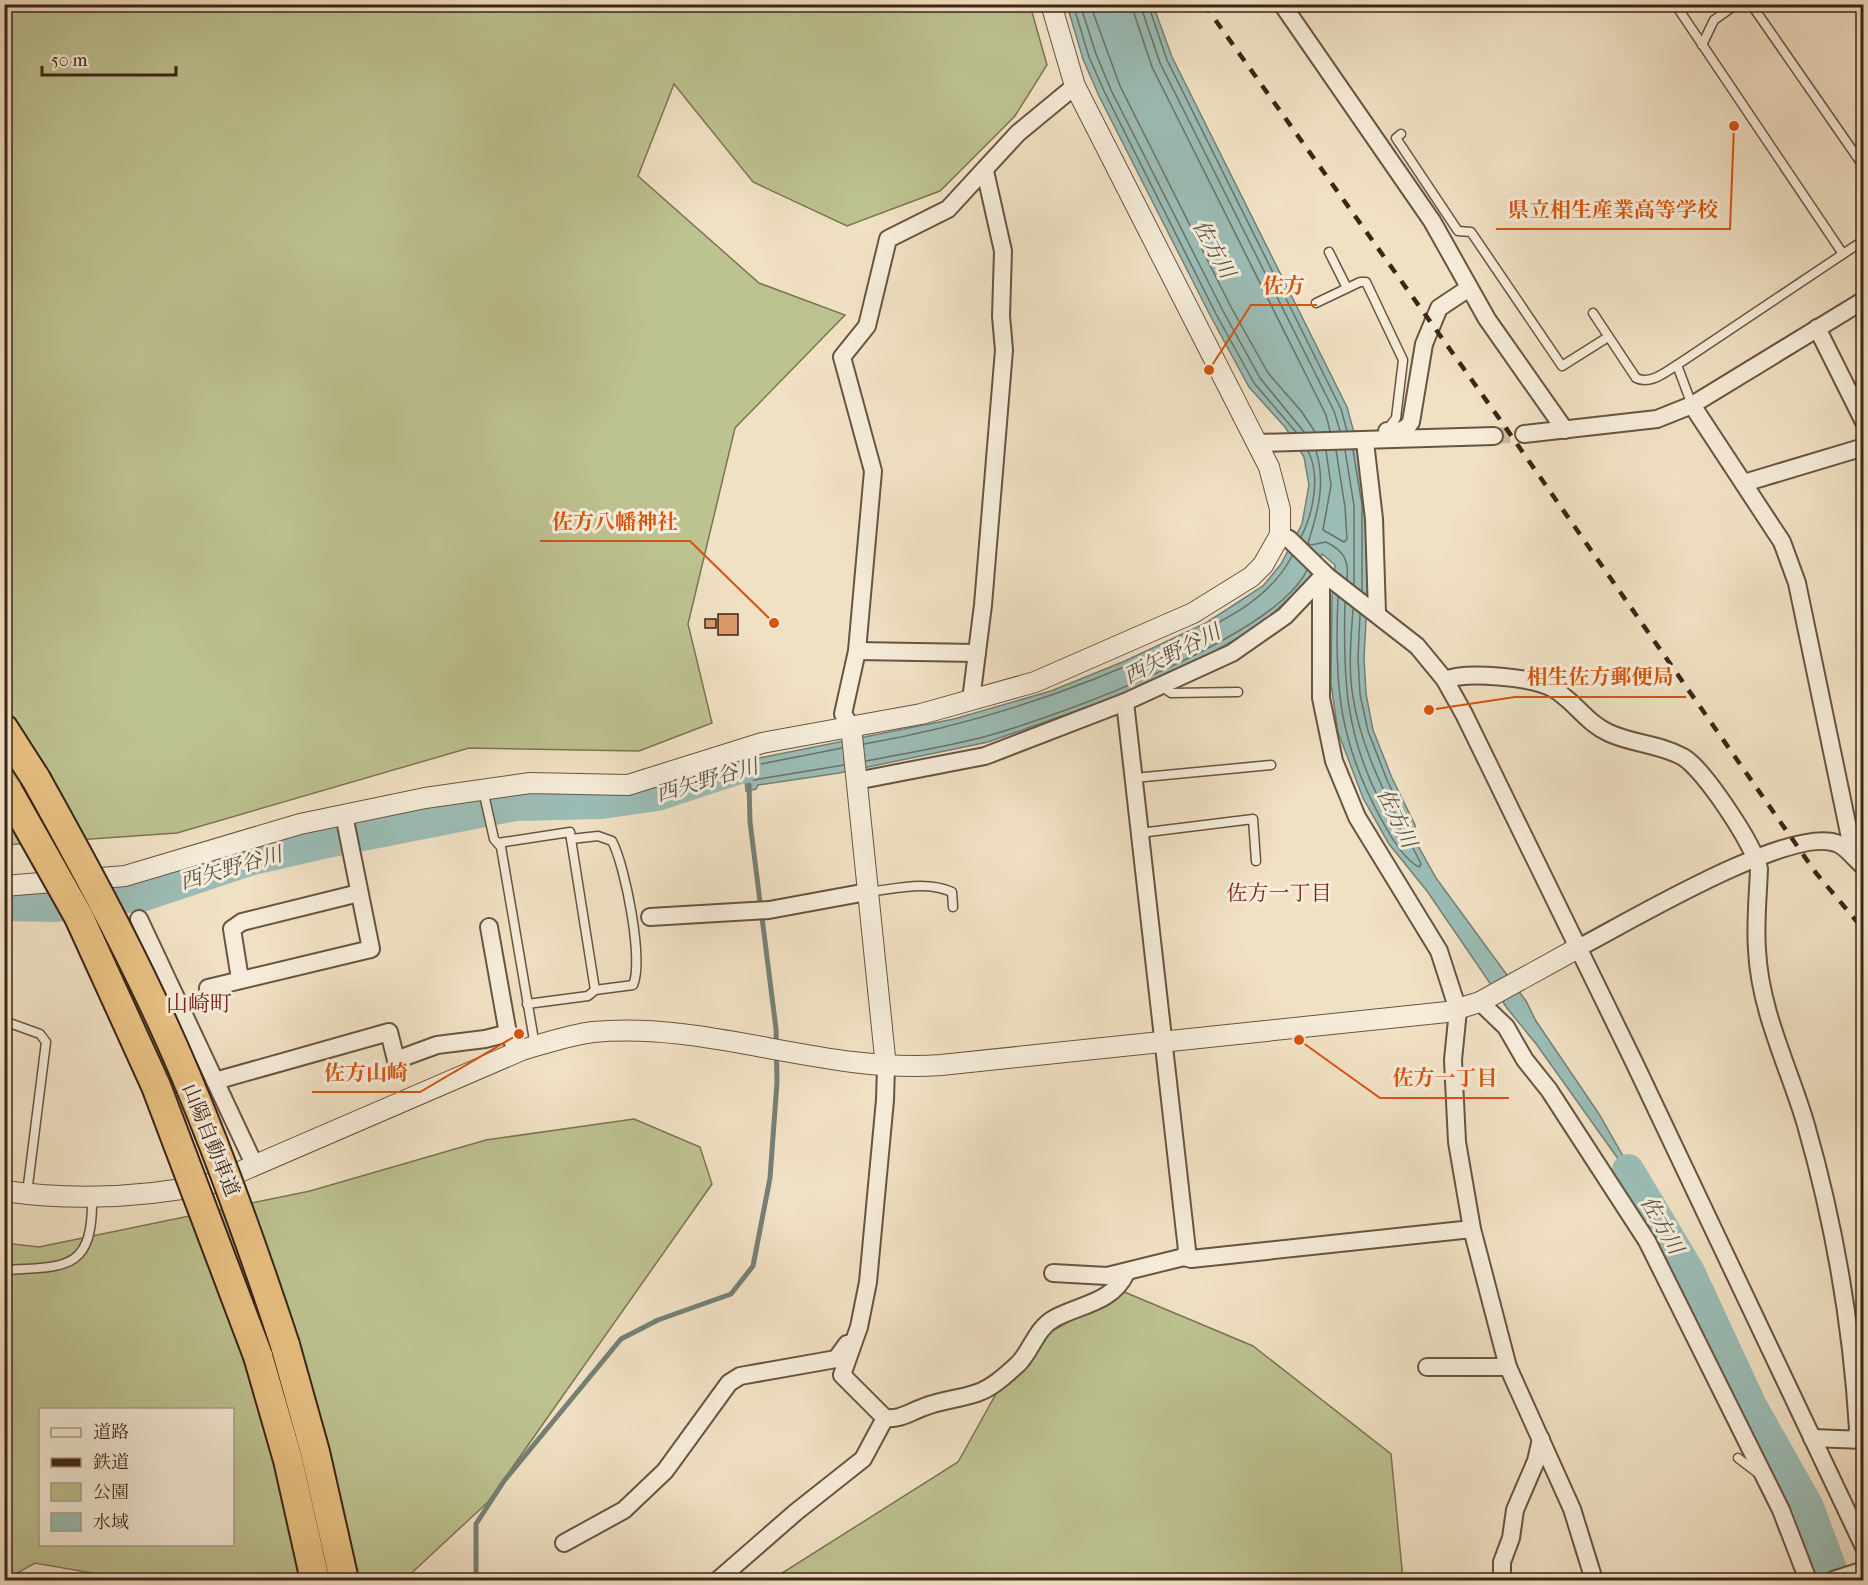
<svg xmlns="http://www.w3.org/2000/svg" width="1868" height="1585" viewBox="0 0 1868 1585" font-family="'IM FELL French Canon','Noto Serif JP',serif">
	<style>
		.green { fill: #bdc291; stroke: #7c7454; stroke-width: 1.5; fill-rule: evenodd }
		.water { fill: #9bbdb6; stroke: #758076; stroke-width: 1.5 }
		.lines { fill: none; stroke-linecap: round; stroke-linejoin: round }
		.shore { stroke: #6b7166; stroke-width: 1.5 }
		.stream { stroke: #758076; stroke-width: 5 }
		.river { stroke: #9bbdb6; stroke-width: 32 }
		.building { fill: #dc996e; stroke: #3b2517; stroke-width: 1.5 }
		.minor-tunnel { stroke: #cdbba1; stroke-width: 16; stroke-dasharray: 16 8; stroke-linecap: butt }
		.service-casing { stroke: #685442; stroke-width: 11 }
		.minor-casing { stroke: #685442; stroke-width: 20 }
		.tertiary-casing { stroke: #685442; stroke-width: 22 }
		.motorway-casing { stroke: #3b2517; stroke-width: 32 }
		.service { stroke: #f6ecd9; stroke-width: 8 }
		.minor { stroke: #f6ecd9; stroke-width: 16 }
		.tertiary { stroke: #f6ecd9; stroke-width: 20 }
		.motorway { stroke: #e8c082; stroke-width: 28 }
		.rail { stroke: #3b2517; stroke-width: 4.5; stroke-dasharray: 10 10; stroke-linecap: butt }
		.motorway-bridge-casing { stroke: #3b2517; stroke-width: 32; stroke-linecap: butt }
		.motorway-bridge { stroke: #e8c082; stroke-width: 28 }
		.labels { text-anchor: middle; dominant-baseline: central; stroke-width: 6; stroke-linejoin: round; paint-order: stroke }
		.street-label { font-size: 20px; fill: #3b2517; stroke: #f6ecd9 }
		.water-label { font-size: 21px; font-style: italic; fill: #585347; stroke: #f6ecd9 }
		.neighbourhood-label { font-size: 21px; fill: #7a1f14; stroke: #f6ecd9 }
		.quarter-label { font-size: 22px; fill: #7a1f14; stroke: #f6ecd9 }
		.leader { fill: none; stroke: #d7540d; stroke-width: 2 }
		.callout-dot { fill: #d7540d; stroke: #f6ecd9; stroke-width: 2 }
		.callout-label { font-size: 21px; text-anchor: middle; font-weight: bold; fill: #d7540d; stroke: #f6ecd9; stroke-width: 6; stroke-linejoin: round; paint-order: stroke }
	</style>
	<rect width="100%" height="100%" fill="#f1e1c4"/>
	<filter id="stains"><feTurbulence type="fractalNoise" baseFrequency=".00333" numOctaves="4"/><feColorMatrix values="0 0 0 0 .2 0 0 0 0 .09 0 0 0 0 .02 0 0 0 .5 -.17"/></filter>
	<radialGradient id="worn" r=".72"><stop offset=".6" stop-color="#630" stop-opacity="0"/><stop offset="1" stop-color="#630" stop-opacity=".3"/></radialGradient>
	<g class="green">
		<polygon points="5,5 1030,5 1047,65 1015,116 940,191 847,226 753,182 674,84 638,176 759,283 845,315 735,428 688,624 712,723 639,751 469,748 177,833 5,845"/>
		<path d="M634,1119L700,1147L712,1184L488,1502L404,1580H91L92,1573L35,1563L5,1580L4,1243L39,1247L310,1191L486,1140ZM40,1410H232V1544H40Z"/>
		<polygon points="1122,1291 1253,1346 1391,1454 1403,1580 771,1580 958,1462 1021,1349"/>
	</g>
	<polygon class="water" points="1067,5 1153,5 1172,57 1347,407 1359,451 1370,547 1364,658 1366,694 1373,730 1392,778 1415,825 1416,842 1436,878 1526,1001 1536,1021 1599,1114 1651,1205 1537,1045 1507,1008 1427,891 1389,844 1363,798 1338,732 1331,684 1332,597 1335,565 1322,554 1309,579 1261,625 1211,653 1121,695 988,742 839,773 758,785 756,789 746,791 745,780 738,774 708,784 703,776 744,761 954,719 1051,691 1125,661 1206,623 1263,586 1281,564 1302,524 1309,485 1304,457 1285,427 1249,387 1211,317 1099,96 1083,59"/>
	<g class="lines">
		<g class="shore">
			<polyline points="1073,4 1089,57 1105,93 1216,314 1254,383 1296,432"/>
			<polyline points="1080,4 1096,54 1111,90 1223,311 1260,378 1304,432"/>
			<polyline points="1090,4 1120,86 1231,307 1268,373 1302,412 1315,432"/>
			<polyline points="1131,4 1152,67 1326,415 1330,431"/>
			<polyline points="1140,4 1160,63 1334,411 1340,431"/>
			<polyline points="1148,4 1167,60 1341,409 1347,431"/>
			<polyline points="1345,450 1354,506 1354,585"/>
			<polyline points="1353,450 1362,505 1362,591"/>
			<path d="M1316,451C1326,483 1318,512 1308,543L1311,545L1326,542C1344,551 1349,560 1347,579"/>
			<polyline points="1326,451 1331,485 1323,530 1344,542 1347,539 1345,507 1336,450"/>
			<path d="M1301,537C1313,514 1321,475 1308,451"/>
			<path d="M1338,597C1334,687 1339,745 1385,826C1392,839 1406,861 1419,867L1421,864L1411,844L1409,826L1387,780L1368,731L1360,694L1358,658L1360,614"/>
			<path d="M1345,602C1343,677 1345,733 1380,801C1385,810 1391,826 1399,831L1401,827C1381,785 1360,743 1353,697C1348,668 1351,638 1353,609"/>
			<path d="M864,744C973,725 1071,693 1171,646C1216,624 1268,603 1292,556"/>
			<polyline points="842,748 746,767 743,770 753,780 844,765"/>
			<path d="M866,761C906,753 947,747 987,736C1059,716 1275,637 1307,570"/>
		</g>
		<polyline class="stream" points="476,1580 476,1524 504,1481 621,1339 658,1320 731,1294 753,1266 770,1178 777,1082 776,1029 750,822 749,785"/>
		<g class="river">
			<polyline points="4,905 53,906 144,895 249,860 327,842 515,805 602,803 657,795 745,766"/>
			<polyline points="1628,1170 1689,1272 1751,1406 1808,1507 1835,1580"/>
		</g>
	</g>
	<g class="building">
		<rect x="718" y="614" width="20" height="21"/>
		<rect x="705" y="619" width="11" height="9"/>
	</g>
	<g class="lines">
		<polyline class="minor-tunnel" points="1494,436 1524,434"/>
		<g class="service-casing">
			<g id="service">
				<polyline points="1675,4 1843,254"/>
				<polyline points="1751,4 1864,167"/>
				<polyline points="1702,45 1714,20 1737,4"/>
				<polyline points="1401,134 1396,138 1458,231 1471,232 1562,366 1608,337"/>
				<polyline points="1329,252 1347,288"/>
				<polyline points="1316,303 1360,282 1366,282 1403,360 1396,418 1386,431"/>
				<path d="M1593,313L1636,378C1651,385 1665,372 1677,365L1692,405"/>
				<polyline points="1677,365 1864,240"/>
				<polyline points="1161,686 1171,693 1238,692"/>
				<polyline points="1134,778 1271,765"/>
				<polyline points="483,790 494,839 501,847 535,1046"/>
				<polyline points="1140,833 1253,819 1256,861"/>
				<path d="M571,839L598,836L612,841C625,865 644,961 633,985L595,990"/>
				<polyline points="498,843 570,832 571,839 595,990 588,996 527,1004"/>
				<path d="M868,892C895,889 926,880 952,892L953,907"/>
				<polyline points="4,1021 40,1034 46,1042 27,1193"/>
				<path d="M4,1270C67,1267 93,1270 92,1198"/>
				<polyline points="1738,1458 1759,1474"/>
			</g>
		</g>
		<g class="minor-casing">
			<g id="minor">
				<polyline points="1282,4 1432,221 1487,319 1565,430"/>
				<polyline points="1817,328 1864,422"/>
				<polyline points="1692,405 1782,542 1797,583 1854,857"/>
				<path d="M1387,431C1397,431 1405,432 1411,422L1424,344L1439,308L1469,288"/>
				<polyline points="1524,434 1657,419 1692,405 1864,300"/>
				<polyline points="1365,442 1374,519 1377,613"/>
				<polyline points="1259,443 1494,436"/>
				<polyline points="1744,483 1864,447"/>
				<polyline points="1280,535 1289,539 1327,576 1417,646 1445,680 1464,714 1634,1062 1864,1547"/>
				<polyline points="1324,573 1321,578 1321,698 1334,761 1357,817 1439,951 1458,1010 1453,1060 1457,1142 1472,1229 1508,1367 1572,1509 1594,1580"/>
				<polyline points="857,651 977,653"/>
				<path d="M1445,680C1466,671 1531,677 1552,688C1573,699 1586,723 1609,733C1633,744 1660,744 1683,757C1703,768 1755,846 1759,869C1758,895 1755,924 1757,950C1760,1012 1789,1067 1806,1125C1834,1223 1852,1327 1858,1429L1856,1439"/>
				<polyline points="971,700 983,605 1004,350 1001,316 1003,251 985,171"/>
				<polyline points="851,726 843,714 857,651 873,471 842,357 867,326 888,239 948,209 1018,133 1075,86"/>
				<polyline points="856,781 985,756 1125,702 1232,653 1285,616 1321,578"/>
				<polyline points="650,917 769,910 867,892"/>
				<polyline points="139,919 255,1166"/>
				<polyline points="489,927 507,1028 512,1041"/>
				<path d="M1578,948C1627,923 1788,826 1836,843C1846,846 1856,860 1864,867"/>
				<polyline points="240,979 232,929 242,922 359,893"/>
				<polyline points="208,988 371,949 344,815"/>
				<polyline points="1480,1002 1506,1027 1525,1060 1549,1090 1647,1241 1781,1510 1808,1580"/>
				<polyline points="215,1081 389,1032 396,1060 437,1045 485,1039 509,1033"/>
				<polyline points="1184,1257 1191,1259 1472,1229"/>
				<polyline points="1053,1273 1107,1276 1184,1257 1187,1250 1125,702"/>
				<polyline points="1427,1367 1508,1367"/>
				<path d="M885,1418C900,1420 910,1412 924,1407C941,1400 960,1399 977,1393C992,1388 1006,1375 1018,1364C1032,1350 1036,1328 1055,1318C1081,1304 1112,1303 1126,1273"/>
				<polyline points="1812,1438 1864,1440"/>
				<polyline points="564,1543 624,1510 665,1471 729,1383 740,1376 836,1359 847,1344"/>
				<polyline points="718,1580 796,1512 863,1459 885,1418 842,1375 859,1327 868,1282 885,1100 886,1067"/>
				<polyline points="1502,1580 1502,1562 1511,1538 1515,1510 1536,1461 1541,1439"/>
				<polyline points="1833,1580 1864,1570"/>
			</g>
		</g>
		<g class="tertiary-casing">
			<g id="tertiary">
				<polyline points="851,726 886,1067"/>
				<polyline points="4,886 125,876 300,824 425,798 530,783 628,785 762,743 921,714 1035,682 1193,613 1251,577 1263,565 1280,535 1280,509 1269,467 1075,86 1051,4"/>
				<path d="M4,1191C75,1201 144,1198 214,1183L522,1050C546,1043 569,1035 593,1032C709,1021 824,1074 941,1065L1447,1012L1480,1002L1578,948"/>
			</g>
		</g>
		<g class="motorway-casing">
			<g id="motorway">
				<polyline points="4,729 36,779"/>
				<polyline points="285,1345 315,1452 344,1580"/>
				<polyline points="258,1356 288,1460 315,1580"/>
			</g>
		</g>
		<use href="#service" class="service"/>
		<use href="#minor" class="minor"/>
		<use href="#tertiary" class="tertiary"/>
		<use href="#motorway" class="motorway"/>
		<polyline class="rail" points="1204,4 1501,421 1779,820 1816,873 1864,930"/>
		<g class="motorway-bridge-casing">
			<g id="motorway-bridge">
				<path d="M36,779C90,876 143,974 186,1076C223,1164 255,1254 285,1345"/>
				<polyline points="8,791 79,917 156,1086 258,1356"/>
			</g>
		</g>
		<use href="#motorway-bridge" class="motorway-bridge"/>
	</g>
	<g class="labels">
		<g class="street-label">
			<text transform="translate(211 1140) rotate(68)">山陽自動車道</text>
		</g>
		<g class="water-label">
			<text transform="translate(1214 249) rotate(61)">佐方川</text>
			<text transform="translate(1172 654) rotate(-27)">西矢野谷川</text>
			<text transform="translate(707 780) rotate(-16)">西矢野谷川</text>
			<text transform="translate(1397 818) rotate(64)">佐方川</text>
			<text transform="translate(231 868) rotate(-16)">西矢野谷川</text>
			<text transform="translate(1662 1225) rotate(60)">佐方川</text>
		</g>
		<g class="neighbourhood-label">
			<text x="1279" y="893">佐方一丁目</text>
		</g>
		<g class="quarter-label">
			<text x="199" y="1004">山崎町</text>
		</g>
	</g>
	<path class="leader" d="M1734 126L1730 229H1496M1209 370L1251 305H1317M774 623L690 541H540M1429 710L1515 697H1686M519 1034L420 1092H312M1299 1040L1380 1098H1509"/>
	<g class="callout-dot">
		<circle cx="1734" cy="126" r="6"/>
		<circle cx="1209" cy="370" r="6"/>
		<circle cx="774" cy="623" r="6"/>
		<circle cx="1429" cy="710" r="6"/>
		<circle cx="519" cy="1034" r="6"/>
		<circle cx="1299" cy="1040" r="6"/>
	</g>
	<g class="callout-label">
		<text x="1613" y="217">県立相生産業高等学校</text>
		<text x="1284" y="293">佐方</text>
		<text x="615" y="529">佐方八幡神社</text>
		<text x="1600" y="684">相生佐方郵便局</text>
		<text x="366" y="1080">佐方山崎</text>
		<text x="1445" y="1085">佐方一丁目</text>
	</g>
	<rect width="1868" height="1585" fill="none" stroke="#f1e1c4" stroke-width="24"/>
	<rect x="6" y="6" width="1856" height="1573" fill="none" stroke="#3b2517" stroke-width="3"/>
	<rect x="12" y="12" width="1844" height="1561" fill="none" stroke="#3b2517" stroke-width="1.5"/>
	<rect x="39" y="1408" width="195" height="138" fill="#f6ecd9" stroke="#ab9c8b" stroke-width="1.5"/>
	<rect x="51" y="1428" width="30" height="9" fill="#f6ecd9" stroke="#ab9c8b" stroke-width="1.5"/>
	<text x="93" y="1438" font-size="18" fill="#3b2517">道路</text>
	<rect x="51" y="1458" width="30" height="9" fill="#3b2517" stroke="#ab9c8b" stroke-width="1.5"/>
	<text x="93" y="1468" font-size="18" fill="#3b2517">鉄道</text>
	<rect x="51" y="1483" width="30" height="18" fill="#bdc291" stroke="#ab9c8b" stroke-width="1.5"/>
	<text x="93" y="1498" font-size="18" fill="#3b2517">公園</text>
	<rect x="51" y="1513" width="30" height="18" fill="#9bbdb6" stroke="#ab9c8b" stroke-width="1.5"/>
	<text x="93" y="1528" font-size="18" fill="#3b2517">水域</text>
	<path d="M42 66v9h134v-9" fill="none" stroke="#3b2517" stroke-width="3"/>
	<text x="51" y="66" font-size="18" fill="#3b2517" stroke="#f6ecd9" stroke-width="4.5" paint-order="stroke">50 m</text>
	<rect width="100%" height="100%" filter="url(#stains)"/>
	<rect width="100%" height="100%" fill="url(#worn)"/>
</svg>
